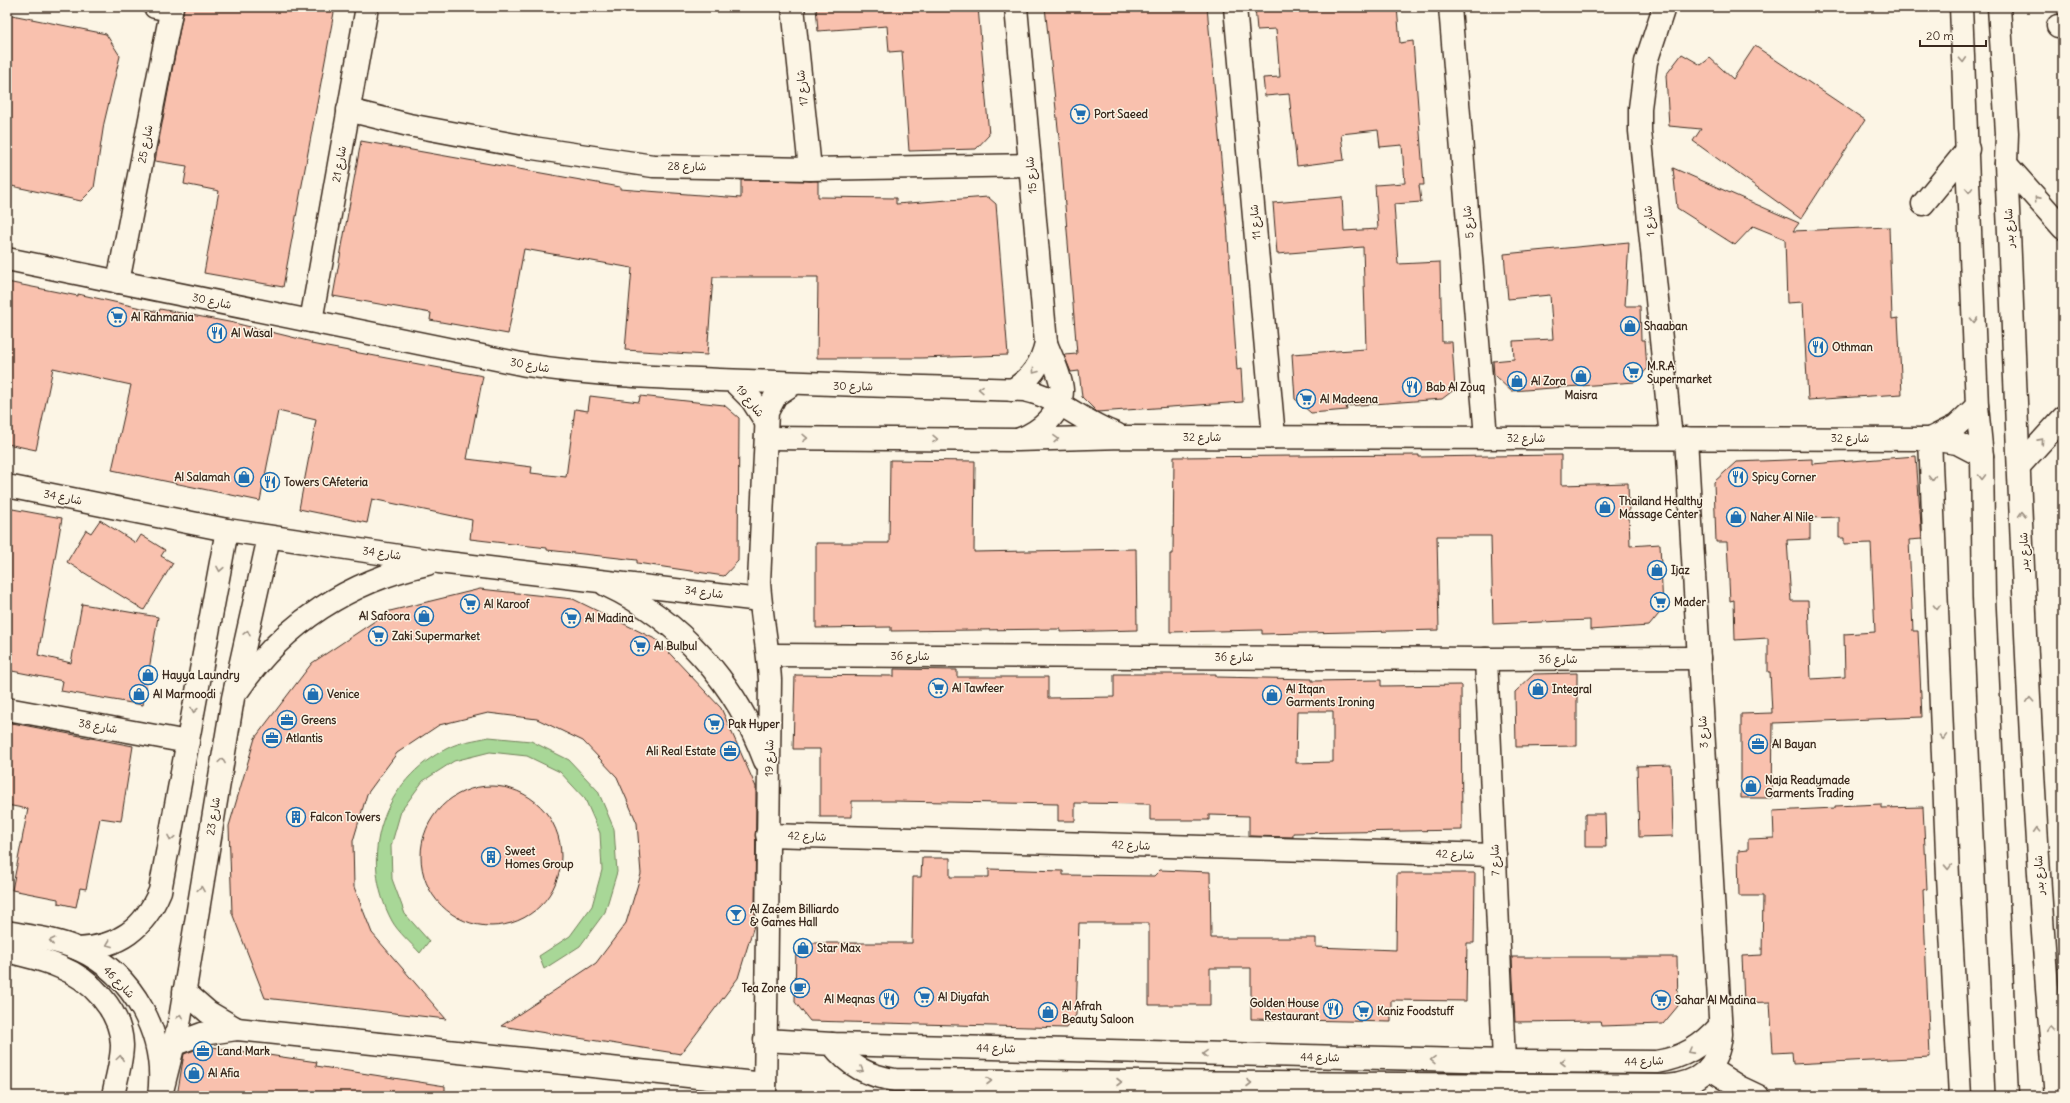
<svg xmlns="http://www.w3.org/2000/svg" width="2070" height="1103" viewBox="0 0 2070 1103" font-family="Delius,'Playpen Sans Arabic',sans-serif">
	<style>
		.green { fill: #a8d797; stroke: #72805a }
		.building { fill: #f9c1ae; stroke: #3b2a1e; fill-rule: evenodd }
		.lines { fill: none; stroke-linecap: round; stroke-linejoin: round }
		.minor-casing { stroke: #3b2a1e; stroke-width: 25 }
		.tertiary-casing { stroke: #3b2a1e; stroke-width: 25 }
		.secondary-casing { stroke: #3b2a1e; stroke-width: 25 }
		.minor { stroke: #fcf5e5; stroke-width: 22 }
		.tertiary { stroke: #fcf5e5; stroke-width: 22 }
		.secondary { stroke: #fcf5e5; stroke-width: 22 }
		.oneway { stroke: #9c9082 }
		.labels { text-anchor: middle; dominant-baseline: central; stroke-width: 3; stroke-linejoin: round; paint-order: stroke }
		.street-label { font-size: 11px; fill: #3b2a1e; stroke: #fcf5e5 }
		.poi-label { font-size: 11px; font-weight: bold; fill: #3b2a1e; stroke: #fcf5e5; text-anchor: start }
	</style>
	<rect width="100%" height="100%" fill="#fcf5e5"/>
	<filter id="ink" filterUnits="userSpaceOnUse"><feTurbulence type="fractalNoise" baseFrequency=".025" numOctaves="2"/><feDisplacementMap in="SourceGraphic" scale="8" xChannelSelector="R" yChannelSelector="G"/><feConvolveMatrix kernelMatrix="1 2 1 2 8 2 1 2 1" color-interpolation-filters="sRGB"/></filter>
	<g filter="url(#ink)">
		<path class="green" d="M489,737L531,741L569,760L598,791L614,829L617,872L605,912L580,946L544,969L539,956L570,936L592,906L602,870L600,833L585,799L560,772L527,756L490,752L454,761L423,781L401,811L391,846L392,879L405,914L429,941L420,953C411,943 398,932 392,921C357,856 383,780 448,748C459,742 476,740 489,737Z"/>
		<g class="building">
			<polygon points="184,7 335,7 283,287 204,273 219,191 184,184 187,166 155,161"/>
			<polygon points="816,7 978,7 989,135 976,149 909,151 902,51 889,52 887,26 818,31"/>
			<polygon points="1045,7 1207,7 1227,224 1237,370 1241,369 1243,402 1097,412 1082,397 1079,371 1071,372 1064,355 1077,354 1061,156"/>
			<polygon points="1255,7 1397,7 1400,43 1413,41 1424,185 1419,185 1421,202 1394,204 1398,264 1440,262 1442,342 1452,342 1455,389 1442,399 1346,406 1347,410 1311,413 1295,399 1292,354 1366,349 1363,247 1277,254 1273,203 1342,197 1344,231 1378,229 1375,185 1405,183 1402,145 1380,147 1378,130 1341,134 1344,160 1297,166 1289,94 1265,96 1263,78 1280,77 1276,29 1257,30"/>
			<polygon points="7,14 106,34 120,56 104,123 94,188 81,201 7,185"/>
			<polygon points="1755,46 1865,120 1801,219 1693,141 1701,129 1669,126 1666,75 1682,54 1701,65 1710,58 1733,79"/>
			<polygon points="361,141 620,187 620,189 741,198 741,180 818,181 818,197 896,198 896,204 988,197 996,204 1008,355 921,358 817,358 818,277 713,277 707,355 625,350 632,268 524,249 508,334 430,320 431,313 333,296"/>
			<polygon points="1673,168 1799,223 1793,231 1889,227 1892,319 1898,318 1902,394 1808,400 1803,302 1787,303 1785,239 1753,226 1735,245 1677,208"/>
			<polygon points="1629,242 1625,306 1640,306 1641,340 1645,340 1647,369 1635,382 1511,391 1494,375 1493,361 1514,359 1513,341 1553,339 1550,295 1508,299 1504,254"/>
			<polygon points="7,282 78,296 78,294 159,312 160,309 234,323 312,342 311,344 483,376 467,459 532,467 531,473 566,477 575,409 588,411 590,396 639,402 640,396 724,405 739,418 738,561 724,576 637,563 637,560 547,550 547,548 470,539 472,520 372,499 367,523 299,509 316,420 278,411 260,501 112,470 131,385 53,368 36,450 7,444"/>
			<polygon points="1419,455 1419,457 1561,455 1561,485 1628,483 1630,546 1660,544 1663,609 1649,626 1590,630 1590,620 1493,624 1491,536 1437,536 1439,630 1262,634 1262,630 1170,632 1170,554 1173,554 1174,457"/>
			<path d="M1916,456L1922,539L1909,540L1913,631H1918L1922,717L1773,723L1772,798H1741V714L1772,713L1770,672H1768V638L1735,640L1734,600L1730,601L1727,542H1716L1714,482L1736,462L1812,459V464ZM1839,517V538H1844V544L1871,543L1875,632L1844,634L1845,677L1811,679L1808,601H1791L1787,540L1810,539V518Z"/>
			<polygon points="890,460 975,461 974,552 1136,549 1137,630 1060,632 1060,629 891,631 891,627 816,628 816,543 889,543"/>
			<polygon points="7,508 62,518 38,655 71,663 82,604 158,617 143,705 61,691 63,681 7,670"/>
			<polygon points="100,520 136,543 141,535 165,550 161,556 173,563 144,610 67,562 86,530 91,533"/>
			<polygon points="480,589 573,599 657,640 721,708 756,787 755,922 738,978 681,1054 501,1026 596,963 626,923 641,874 637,823 617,777 583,741 537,719 488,713 439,725 397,753 367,794 353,841 354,887 372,933 446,1019 265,998 232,913 229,826 255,738 312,663 390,611"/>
			<path d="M894,669L957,670V677H1048V698L1114,697V674H1216V677L1312,679V681L1381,680V686L1461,685L1462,830L1293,833V837L1249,836V816L1209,815V820H1150V804L1075,803V821H1058V804L892,801H852V817H820V749H793L795,675L894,676ZM1297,711H1333V762L1296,763Z"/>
			<polygon points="1577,673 1577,746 1516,747 1515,692 1534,674"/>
			<polygon points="7,722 133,746 121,821 100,818 86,889 80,888 76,907 58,903 58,899 12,890 28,809 7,805"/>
			<polygon points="1671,765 1673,836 1639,837 1637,766"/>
			<circle cx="491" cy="856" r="70"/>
			<polygon points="1881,804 1881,808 1923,807 1927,889 1923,890 1930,1057 1793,1064 1792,1052 1773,1053 1770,1002 1744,1003 1742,956 1762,955 1763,896 1739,896 1738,851 1748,850 1748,839 1774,838 1773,811 1835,808 1835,806"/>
			<polygon points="1585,814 1605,814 1606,847 1585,847"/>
			<polygon points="922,858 950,858 950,877 989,877 989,869 1063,871 1063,875 1154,876 1160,870 1210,872 1211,938 1316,938 1316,947 1396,950 1397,873 1475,873 1474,943 1467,943 1466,1001 1391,1000 1391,1022 1251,1019 1251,968 1210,968 1210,1005 1149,1005 1149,923 1079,923 1076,1015 1066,1028 810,1021 795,1002 796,943 912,943 913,877 921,877"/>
			<polygon points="1512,957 1677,957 1678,1006 1663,1024 1601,1026 1600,1021 1515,1022"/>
			<polygon points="205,1046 317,1062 316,1066 445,1086 445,1096 177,1096 184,1054"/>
		</g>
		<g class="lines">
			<g class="minor-casing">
				<g id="minor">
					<polyline points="155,7 171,10"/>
					<polyline points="793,7 810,169"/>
					<polyline points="1235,7 1274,437"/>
					<polyline points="1450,7 1486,437"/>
					<polyline points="2058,26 2063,26"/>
					<polyline points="348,110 409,125 526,147 653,166 810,169 1030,165"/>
					<polyline points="311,321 367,7"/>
					<polyline points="1930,439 1948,877 1960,1096"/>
					<polyline points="7,486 227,530"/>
					<polyline points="769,655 1486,659 1699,658"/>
					<polyline points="1486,659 1504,1061"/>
					<polyline points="7,709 188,742"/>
					<polyline points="767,835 1495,855"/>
					<polyline points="184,991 208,1012 237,1029"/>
					<path d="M765,1040L832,1044L1504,1061L1656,1062C1683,1058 1702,1046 1720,1026"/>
					<polyline points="175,1044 202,1034 237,1029 765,1084"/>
					<path d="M832,1044C849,1066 868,1076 895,1080L1667,1086C1700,1083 1718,1068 1721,1034L1686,438"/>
					<polyline points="1709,1068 1739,1087 1758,1096"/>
				</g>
			</g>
			<g class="tertiary-casing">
				<g id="tertiary">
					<polyline points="1664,7 1646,62 1640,108 1640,131 1671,438"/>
					<path d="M7,259L526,365C590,375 654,377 719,380C821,384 922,387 1024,390C1059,397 1083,423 1116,434"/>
					<polyline points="118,282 172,7"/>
					<polyline points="733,381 752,400 766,422"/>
					<path d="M1012,390C1031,379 1041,365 1046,343L1016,7"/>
					<polyline points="766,438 1017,440 1123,437 1930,439 1957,443 1982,456"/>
					<path d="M1020,439C1039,432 1062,414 1062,390C1061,375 1051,357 1046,343"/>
					<polyline points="1930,439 1956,426 1977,406"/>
					<path d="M606,585C681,620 737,685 765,761"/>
					<path d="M239,689C284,623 350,581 427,564"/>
					<path d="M78,949C119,947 144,929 160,891L227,530L439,562L760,600"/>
					<polyline points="162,1091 180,1019 233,698 269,537"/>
					<path d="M765,1096L770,680C768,647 761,615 759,582L767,412L776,395L793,384"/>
				</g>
			</g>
			<g class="secondary-casing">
				<g id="secondary">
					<polyline points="1961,7 1977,406 1982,456 1984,598 2007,1096"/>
					<path d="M1999,7L2007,133L2006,164C2020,475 2028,786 2056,1096"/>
					<polyline points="2006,164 2063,228"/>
					<polyline points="1923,204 1968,149"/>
					<polyline points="2020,465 2063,418"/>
					<path d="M7,932C31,937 56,939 78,949C134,974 167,1036 159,1096"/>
					<path d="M7,951C25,956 43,959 60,967C90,979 121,1010 122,1045C122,1061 116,1080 113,1096"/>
				</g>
			</g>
			<use href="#minor" class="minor"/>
			<use href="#tertiary" class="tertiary"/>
			<use href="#secondary" class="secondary"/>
		</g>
		<defs><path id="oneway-chevron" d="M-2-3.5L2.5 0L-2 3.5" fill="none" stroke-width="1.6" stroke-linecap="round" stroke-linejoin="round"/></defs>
		<g class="oneway">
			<use href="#oneway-chevron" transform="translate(1963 60) rotate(87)"/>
			<use href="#oneway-chevron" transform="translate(1969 190) rotate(88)"/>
			<use href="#oneway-chevron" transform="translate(2037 199) rotate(-132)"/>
			<use href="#oneway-chevron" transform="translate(1974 320) rotate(88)"/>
			<use href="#oneway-chevron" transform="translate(1035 371) rotate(127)"/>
			<use href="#oneway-chevron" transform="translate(981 389) rotate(-179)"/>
			<use href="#oneway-chevron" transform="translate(805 438) rotate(1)"/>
			<use href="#oneway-chevron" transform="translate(935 439) rotate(1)"/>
			<use href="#oneway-chevron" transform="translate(1056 439) rotate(-2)"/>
			<use href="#oneway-chevron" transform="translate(2041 441) rotate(-48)"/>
			<use href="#oneway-chevron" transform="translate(1982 477) rotate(89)"/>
			<use href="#oneway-chevron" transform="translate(1932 478) rotate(88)"/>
			<use href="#oneway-chevron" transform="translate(2022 514) rotate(-92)"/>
			<use href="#oneway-chevron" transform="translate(220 569) rotate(100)"/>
			<use href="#oneway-chevron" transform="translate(1937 607) rotate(88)"/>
			<use href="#oneway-chevron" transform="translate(247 633) rotate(-77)"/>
			<use href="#oneway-chevron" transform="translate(2030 700) rotate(-93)"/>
			<use href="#oneway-chevron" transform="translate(194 710) rotate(100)"/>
			<use href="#oneway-chevron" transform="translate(1943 737) rotate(88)"/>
			<use href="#oneway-chevron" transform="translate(222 761) rotate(-81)"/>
			<use href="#oneway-chevron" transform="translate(2037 830) rotate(-93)"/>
			<use href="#oneway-chevron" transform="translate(171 838) rotate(100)"/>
			<use href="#oneway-chevron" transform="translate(1948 867) rotate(88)"/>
			<use href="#oneway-chevron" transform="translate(201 889) rotate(-81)"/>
			<use href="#oneway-chevron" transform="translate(52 941) rotate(-167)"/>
			<use href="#oneway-chevron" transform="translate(109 944) rotate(159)"/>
			<use href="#oneway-chevron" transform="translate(180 1017) rotate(-80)"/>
			<use href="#oneway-chevron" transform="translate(2050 1029) rotate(-95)"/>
			<use href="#oneway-chevron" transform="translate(1691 1051) rotate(151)"/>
			<use href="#oneway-chevron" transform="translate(1205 1054) rotate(-178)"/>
			<use href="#oneway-chevron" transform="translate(120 1058) rotate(-82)"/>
			<use href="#oneway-chevron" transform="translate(1433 1060) rotate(-179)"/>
			<use href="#oneway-chevron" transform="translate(1563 1062) rotate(-180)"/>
			<use href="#oneway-chevron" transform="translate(861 1070) rotate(29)"/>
			<use href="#oneway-chevron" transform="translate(989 1081)"/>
			<use href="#oneway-chevron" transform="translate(1119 1082)"/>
			<use href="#oneway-chevron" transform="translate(1249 1083)"/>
		</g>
	</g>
	<defs>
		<g id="supermarket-ring" transform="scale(1)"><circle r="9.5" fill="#fcf5e5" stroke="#1f6fb2" stroke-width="1.5"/><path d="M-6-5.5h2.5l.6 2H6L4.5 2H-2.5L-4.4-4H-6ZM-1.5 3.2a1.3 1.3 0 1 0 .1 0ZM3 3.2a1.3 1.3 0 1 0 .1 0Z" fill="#1f6fb2"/></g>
		<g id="shop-ring" transform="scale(1)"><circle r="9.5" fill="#fcf5e5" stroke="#1f6fb2" stroke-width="1.5"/><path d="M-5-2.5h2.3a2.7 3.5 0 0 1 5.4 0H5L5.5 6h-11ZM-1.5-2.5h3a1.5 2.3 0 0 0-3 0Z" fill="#1f6fb2"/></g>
		<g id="restaurant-ring" transform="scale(1)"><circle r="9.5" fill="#fcf5e5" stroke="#1f6fb2" stroke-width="1.5"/><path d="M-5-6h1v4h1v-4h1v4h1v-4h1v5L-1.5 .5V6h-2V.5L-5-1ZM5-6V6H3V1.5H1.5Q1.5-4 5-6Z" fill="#1f6fb2"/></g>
		<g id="office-ring" transform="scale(1)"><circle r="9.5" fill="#fcf5e5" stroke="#1f6fb2" stroke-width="1.5"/><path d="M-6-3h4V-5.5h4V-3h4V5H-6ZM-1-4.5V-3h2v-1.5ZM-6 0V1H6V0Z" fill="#1f6fb2"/></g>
		<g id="building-ring" transform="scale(1)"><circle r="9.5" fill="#fcf5e5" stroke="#1f6fb2" stroke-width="1.5"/><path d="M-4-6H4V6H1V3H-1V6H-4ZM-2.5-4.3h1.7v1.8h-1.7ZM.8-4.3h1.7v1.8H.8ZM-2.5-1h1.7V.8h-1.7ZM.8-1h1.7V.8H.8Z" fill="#1f6fb2"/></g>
		<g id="bar-ring" transform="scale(1)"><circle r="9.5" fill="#fcf5e5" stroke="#1f6fb2" stroke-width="1.5"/><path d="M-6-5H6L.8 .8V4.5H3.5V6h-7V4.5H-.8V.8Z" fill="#1f6fb2"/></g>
		<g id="cafe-ring" transform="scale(1)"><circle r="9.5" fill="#fcf5e5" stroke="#1f6fb2" stroke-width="1.5"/><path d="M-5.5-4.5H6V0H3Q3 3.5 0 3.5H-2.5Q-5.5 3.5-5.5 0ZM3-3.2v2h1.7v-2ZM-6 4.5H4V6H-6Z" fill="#1f6fb2"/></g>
	</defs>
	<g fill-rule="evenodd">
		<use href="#supermarket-ring" x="1080" y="114"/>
		<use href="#supermarket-ring" x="117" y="317"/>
		<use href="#shop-ring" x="1630" y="326"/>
		<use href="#restaurant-ring" x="217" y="333"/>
		<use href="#restaurant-ring" x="1818" y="347"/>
		<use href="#supermarket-ring" x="1633" y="372"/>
		<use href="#shop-ring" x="1581" y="376"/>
		<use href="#shop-ring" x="1517" y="381"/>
		<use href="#restaurant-ring" x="1412" y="387"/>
		<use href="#supermarket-ring" x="1306" y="399"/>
		<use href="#shop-ring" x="244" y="477"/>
		<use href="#restaurant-ring" x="1738" y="477"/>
		<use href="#restaurant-ring" x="270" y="482"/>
		<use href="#shop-ring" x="1605" y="507"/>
		<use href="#shop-ring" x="1736" y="517"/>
		<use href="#shop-ring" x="1657" y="570"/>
		<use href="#supermarket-ring" x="1660" y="602"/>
		<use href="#supermarket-ring" x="470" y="604"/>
		<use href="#shop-ring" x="424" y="616"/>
		<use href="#supermarket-ring" x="571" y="618"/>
		<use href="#supermarket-ring" x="378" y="636"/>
		<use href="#supermarket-ring" x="640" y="646"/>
		<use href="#shop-ring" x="148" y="675"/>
		<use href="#supermarket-ring" x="938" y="688"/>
		<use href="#shop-ring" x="1538" y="689"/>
		<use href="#shop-ring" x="139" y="694"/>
		<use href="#shop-ring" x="313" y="694"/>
		<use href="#shop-ring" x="1272" y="695"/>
		<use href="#office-ring" x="287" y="720"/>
		<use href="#supermarket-ring" x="714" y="724"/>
		<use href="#office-ring" x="272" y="738"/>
		<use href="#office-ring" x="1758" y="744"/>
		<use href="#office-ring" x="730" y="751"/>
		<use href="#shop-ring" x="1751" y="786"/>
		<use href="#building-ring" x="296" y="817"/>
		<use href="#building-ring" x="491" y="857"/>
		<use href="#bar-ring" x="736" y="915"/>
		<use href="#shop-ring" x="803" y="948"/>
		<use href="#cafe-ring" x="800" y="988"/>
		<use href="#supermarket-ring" x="924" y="997"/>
		<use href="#restaurant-ring" x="889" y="999"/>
		<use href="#supermarket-ring" x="1661" y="1000"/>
		<use href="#restaurant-ring" x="1333" y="1009"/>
		<use href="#supermarket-ring" x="1363" y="1011"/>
		<use href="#shop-ring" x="1048" y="1012"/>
		<use href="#office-ring" x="203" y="1051"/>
		<use href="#shop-ring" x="194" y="1073"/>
	</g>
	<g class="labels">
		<g class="street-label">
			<text transform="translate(802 88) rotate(-96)">شارع 17</text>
			<text transform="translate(145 144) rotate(-79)">شارع 25</text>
			<text transform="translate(339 164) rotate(-80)">شارع 21</text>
			<text transform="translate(687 166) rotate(1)">شارع 28</text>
			<text transform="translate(1031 175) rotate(-95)">شارع 15</text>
			<text transform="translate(1649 221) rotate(-96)">شارع 1</text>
			<text transform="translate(1255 222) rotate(-95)">شارع 11</text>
			<text transform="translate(1468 222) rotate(-95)">شارع 5</text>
			<text transform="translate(2009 228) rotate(-93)">شارع بدر</text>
			<text transform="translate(212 301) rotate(12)">شارع 30</text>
			<text transform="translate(530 365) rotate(10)">شارع 30</text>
			<text transform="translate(853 386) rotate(1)">شارع 30</text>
			<text transform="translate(750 401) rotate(51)">شارع 19</text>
			<text x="1202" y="437">شارع 32</text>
			<text x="1526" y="438">شارع 32</text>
			<text x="1850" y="438">شارع 32</text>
			<text transform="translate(63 497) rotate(11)">شارع 34</text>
			<text transform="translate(2024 552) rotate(-92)">شارع بدر</text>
			<text transform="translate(382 553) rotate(8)">شارع 34</text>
			<text transform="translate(704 592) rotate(7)">شارع 34</text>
			<text x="910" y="656">شارع 36</text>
			<text x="1234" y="657">شارع 36</text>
			<text x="1558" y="659">شارع 36</text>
			<text transform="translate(98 726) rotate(10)">شارع 38</text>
			<text transform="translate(1703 732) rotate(-93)">شارع 3</text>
			<text transform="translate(769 758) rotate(-89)">شارع 19</text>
			<text transform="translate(213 816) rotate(-81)">شارع 23</text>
			<text transform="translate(807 836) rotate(2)">شارع 42</text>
			<text transform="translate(1131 845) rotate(2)">شارع 42</text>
			<text transform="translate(1455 854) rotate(2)">شارع 42</text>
			<text transform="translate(1495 860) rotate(-92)">شارع 7</text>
			<text transform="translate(2039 875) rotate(-93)">شارع بدر</text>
			<text transform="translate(119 982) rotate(46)">شارع 46</text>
			<text transform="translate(996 1048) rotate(1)">شارع 44</text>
			<text transform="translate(1320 1057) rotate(1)">شارع 44</text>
			<text transform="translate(1644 1061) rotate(-2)">شارع 44</text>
		</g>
		<g class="poi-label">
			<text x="1094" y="114">Port Saeed</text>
			<text x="131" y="317">Al Rahmania</text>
			<text x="1644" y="326">Shaaban</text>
			<text x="231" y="333">Al Wasal</text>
			<text x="1832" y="347">Othman</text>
			<text x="1647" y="366">M.R.A<tspan x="1647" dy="13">Supermarket</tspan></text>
			<text x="1531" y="381">Al Zora</text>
			<text x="1426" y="387">Bab Al Zouq</text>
			<text x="1581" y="395" text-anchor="middle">Maisra</text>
			<text x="1320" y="399">Al Madeena</text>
			<text x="230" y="477" text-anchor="end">Al Salamah</text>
			<text x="1752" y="477">Spicy Corner</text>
			<text x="284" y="482">Towers CAfeteria</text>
			<text x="1619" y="501">Thailand Healthy<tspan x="1619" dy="13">Massage Center</tspan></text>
			<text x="1750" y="517">Naher Al Nile</text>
			<text x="1671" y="570">Ijaz</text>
			<text x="1674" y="602">Mader</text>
			<text x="484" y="604">Al Karoof</text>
			<text x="410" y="616" text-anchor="end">Al Safoora</text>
			<text x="585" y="618">Al Madina</text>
			<text x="392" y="636">Zaki Supermarket</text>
			<text x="654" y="646">Al Bulbul</text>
			<text x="162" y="675">Hayya Laundry</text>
			<text x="952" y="688">Al Tawfeer</text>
			<text x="1286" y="689">Al Itqan<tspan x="1286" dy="13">Garments Ironing</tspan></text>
			<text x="1552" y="689">Integral</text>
			<text x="153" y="694">Al Marmoodi</text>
			<text x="327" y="694">Venice</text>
			<text x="301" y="720">Greens</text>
			<text x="728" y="724">Pak Hyper</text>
			<text x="286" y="738">Atlantis</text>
			<text x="1772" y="744">Al Bayan</text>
			<text x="716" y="751" text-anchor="end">Ali Real Estate</text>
			<text x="1765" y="780">Naja Readymade<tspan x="1765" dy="13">Garments Trading</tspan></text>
			<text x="310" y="817">Falcon Towers</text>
			<text x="505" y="851">Sweet<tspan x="505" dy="13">Homes Group</tspan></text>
			<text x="750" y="909">Al Zaeem Billiardo<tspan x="750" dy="13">&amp; Games Hall</tspan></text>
			<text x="817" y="948">Star Max</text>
			<text x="786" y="988" text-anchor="end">Tea Zone</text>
			<text x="938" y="997">Al Diyafah</text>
			<text x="875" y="999" text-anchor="end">Al Meqnas</text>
			<text x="1675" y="1000">Sahar Al Madina</text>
			<text x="1319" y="1003" text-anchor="end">Golden House<tspan x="1319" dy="13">Restaurant</tspan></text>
			<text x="1062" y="1006">Al Afrah<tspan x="1062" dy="13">Beauty Saloon</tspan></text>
			<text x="1377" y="1011">Kaniz Foodstuff</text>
			<text x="217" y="1051">Land Mark</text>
			<text x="208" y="1073">Al Afia</text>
		</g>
	</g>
	<rect width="2070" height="1103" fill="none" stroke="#fcf5e5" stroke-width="24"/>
	<rect x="12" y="12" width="2046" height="1079" fill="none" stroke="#3b2a1e" stroke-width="1.5" filter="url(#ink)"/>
	<path d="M1920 40v6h66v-6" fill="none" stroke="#3b2a1e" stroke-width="2"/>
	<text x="1926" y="40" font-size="12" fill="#3b2a1e" stroke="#fcf5e5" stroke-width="3" paint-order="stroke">20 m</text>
</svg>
